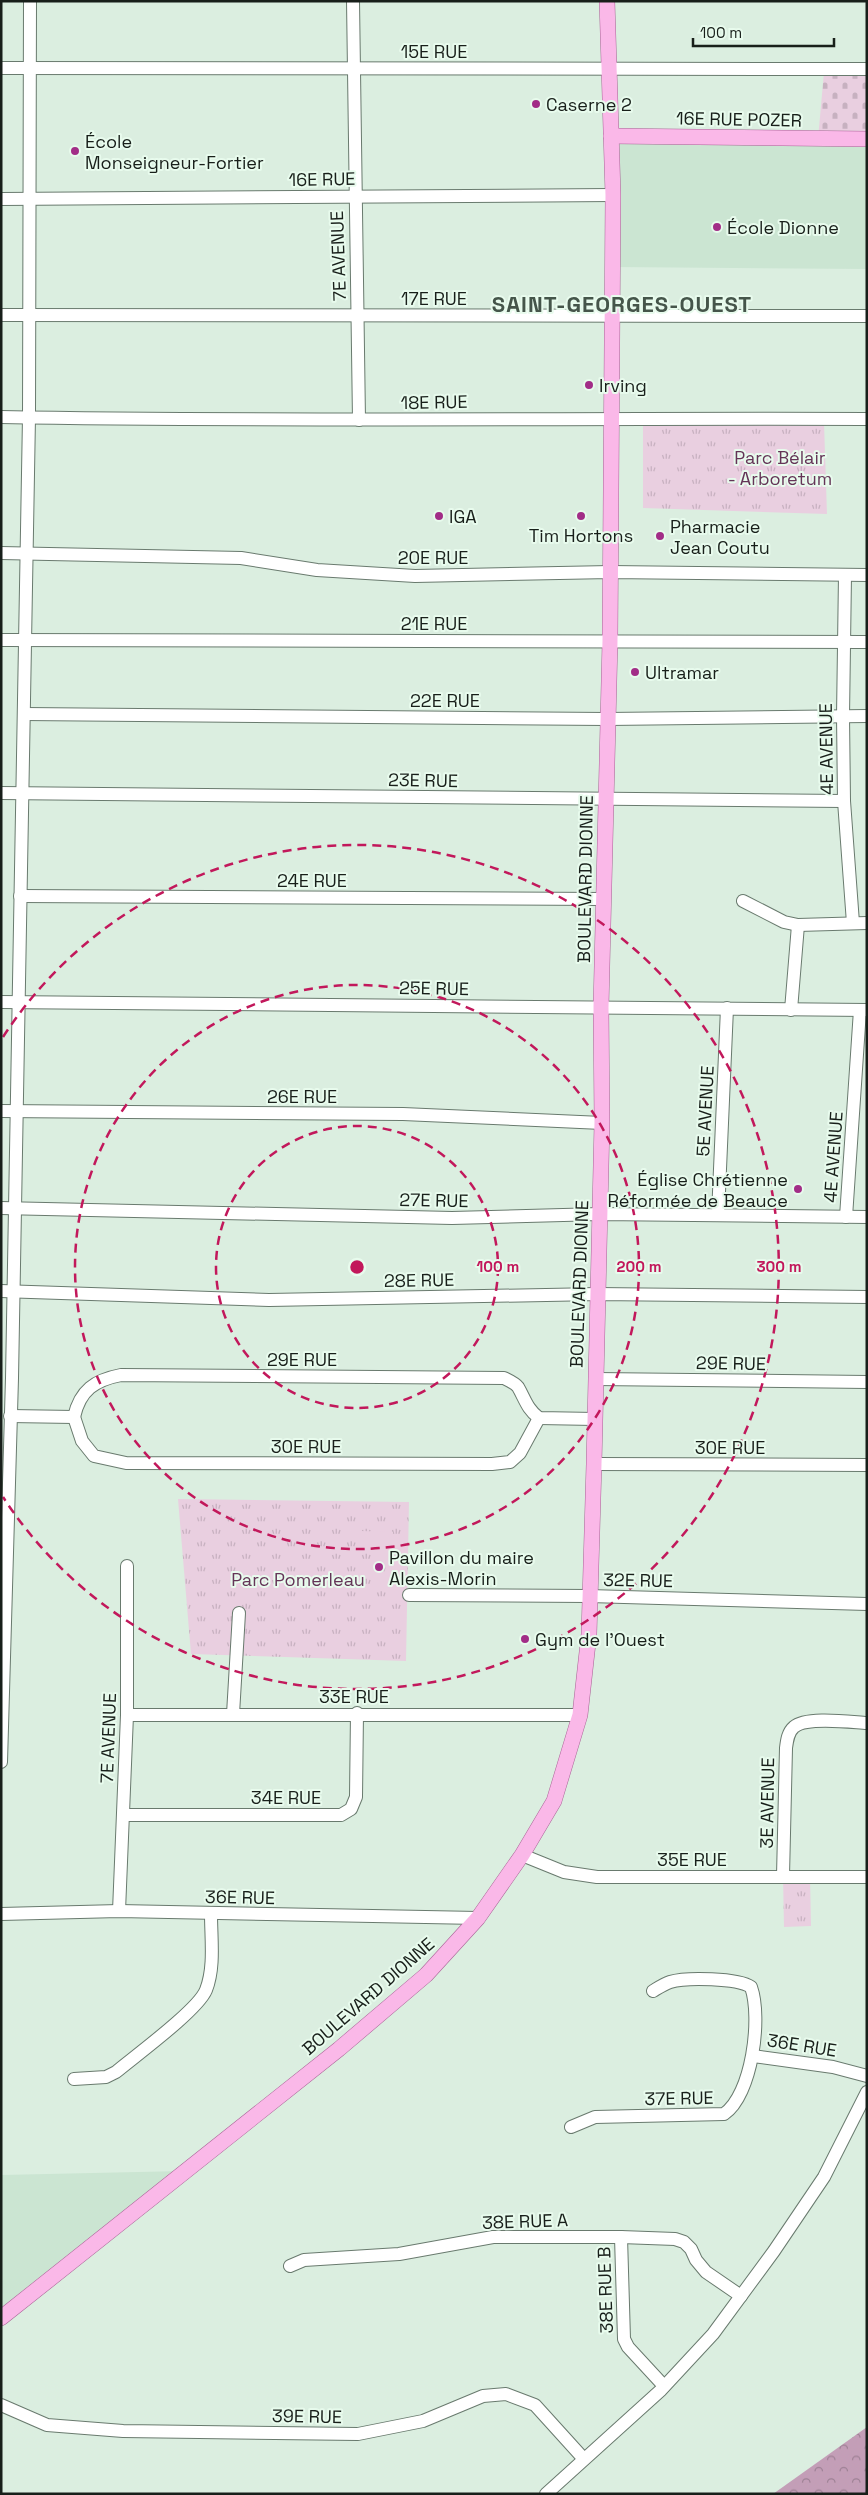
<svg xmlns="http://www.w3.org/2000/svg" width="868" height="2495" viewBox="0 0 868 2495" font-family="'Space Grotesk',sans-serif">
	<style>
		.built { fill: #cbe5d2 }
		.grass { fill: url(#grass-tufts) }
		.forest { fill: url(#forest-crowns) }
		.cemetery { fill: url(#cemetery-stones) }
		.garden { fill: #e9cfe0 }
		.lines { fill: none; stroke-linecap: round; stroke-linejoin: round }
		.minor-casing { stroke: #697a6e; stroke-width: 14 }
		.major-casing { stroke: #a96396; stroke-width: 16 }
		.minor { stroke: #fff; stroke-width: 12 }
		.major { stroke: #fab8e8; stroke-width: 15 }
		.ring { fill: none; stroke: #c2185b; stroke-width: 2.5; stroke-dasharray: 9 6 }
		.poi-dot { fill: #a22d87; stroke: #e8fbed; stroke-width: 2 }
		.labels { text-anchor: middle; dominant-baseline: central; stroke-width: 4; stroke-linejoin: round; paint-order: stroke }
		.street-label { font-size: 18px; fill: #181f1a; stroke: #e8fbed }
		.poi-label { font-size: 18px; fill: #181f1a; stroke: #e8fbed; text-anchor: start }
		.park-label { font-size: 18px; fill: #643457; stroke: #e8fbed }
		.district-label { font-size: 22px; font-weight: bold; letter-spacing: 1px; fill: #45554a; stroke: #e8fbed }
		.centre { fill: #c2185b; stroke: #e8fbed; stroke-width: 2.5 }
		.ring-label { font-size: 15px; text-anchor: middle; font-weight: bold; fill: #c2185b; stroke: #e8fbed; stroke-width: 4; stroke-linejoin: round; paint-order: stroke }
	</style>
	<defs>
		<pattern id="grass-tufts" width="24" height="20" patternUnits="userSpaceOnUse" patternTransform="scale(1.25)"><rect width="24" height="20" fill="#e9cfe0"/><path d="M3 7l-1-3M5 7V3M7 7l1-3M15 17l-1-3M17 17v-4M19 17l1-3" fill="none" stroke="#c7b1c0"/></pattern>
		<pattern id="forest-crowns" width="20" height="18" patternUnits="userSpaceOnUse" patternTransform="scale(1.25)"><rect width="20" height="18" fill="#c39eb7"/><path d="M2 6a3 3 0 1 1 6 0M12 15a3 3 0 1 1 6 0" fill="none" stroke="#9d8094"/></pattern>
		<pattern id="cemetery-stones" width="16" height="16" patternUnits="userSpaceOnUse" patternTransform="scale(1.25)"><rect width="16" height="16" fill="#e9cfe0"/><path d="M2 7V4a2 2 0 0 1 4 0v3zM10 15v-3a2 2 0 0 1 4 0v3z" fill="#c7b1c0"/></pattern>
	</defs>
	<rect width="100%" height="100%" fill="#dbeee0"/>
	<g class="built">
		<polygon points="611,136 867,138 867,269 613,267"/>
		<polygon points="184,2171 1,2318 1,2175"/>
	</g>
	<g class="grass">
		<polygon points="643,423 824,423 827,514 643,508"/>
		<polygon points="178,1499 409,1502 406,1661 191,1654"/>
		<polygon points="783,1876 810,1876 811,1926 784,1927"/>
	</g>
	<polygon class="forest" points="867,2427 867,2494 773,2494"/>
	<polygon class="cemetery" points="824,72 867,73 867,139 818,139"/>
	<polygon class="garden" points="361,1531 393,1532 393,1549 361,1548"/>
	<g class="lines">
		<g class="minor-casing">
			<g id="minor">
				<polyline points="353,1 359,420"/>
				<polyline points="1,68 867,69"/>
				<polyline points="1,199 613,195"/>
				<polyline points="1,315 867,316"/>
				<path d="M1,417C290,422 578,418 867,419"/>
				<polyline points="1,553 241,558 317,570 415,576 610,572 867,575"/>
				<polyline points="845,575 843,716 844,801 853,923"/>
				<polyline points="1,640 867,642"/>
				<polyline points="24,714 607,719 867,716"/>
				<polyline points="1,793 844,801"/>
				<polyline points="20,896 603,899"/>
				<polyline points="743,901 784,922 798,925 867,923"/>
				<polyline points="1,1002 867,1010"/>
				<polyline points="791,1010 798,925"/>
				<polyline points="1,1111 403,1114 602,1123"/>
				<polyline points="1,1208 452,1218 600,1214 867,1217"/>
				<polyline points="718,1215 727,1008"/>
				<polyline points="846,1217 860,1010"/>
				<polyline points="1,1291 269,1300 597,1294 867,1297"/>
				<polyline points="595,1379 867,1382"/>
				<path d="M10,1416L74,1417C80,1390 95,1380 121,1375L504,1378C508,1380 515,1383 518,1387C525,1399 527,1409 539,1418L595,1419"/>
				<polyline points="74,1417 82,1441 94,1456 126,1463 492,1464 510,1462 520,1453 539,1418"/>
				<polyline points="594,1464 867,1465"/>
				<polyline points="409,1595 589,1596 867,1604"/>
				<polyline points="233,1714 239,1613"/>
				<polyline points="127,1715 580,1715"/>
				<polyline points="1,1762 12,1378 29,417 30,1"/>
				<polyline points="123,1815 341,1815 351,1809 356,1797 357,1713"/>
				<polyline points="522,1855 564,1872 597,1877 867,1877"/>
				<path d="M783,1876L786,1748C787,1740 788,1732 794,1727C806,1716 850,1722 867,1723"/>
				<polyline points="119,1911 127,1715 127,1566"/>
				<polyline points="1,1914 119,1911 478,1918"/>
				<polyline points="753,2056 833,2067 867,2076"/>
				<path d="M74,2079L106,2077L116,2072C135,2056 198,2010 206,1990C215,1967 211,1939 211,1914"/>
				<path d="M571,2127L595,2117L724,2114C752,2095 762,2018 751,1987C738,1978 686,1977 670,1982C664,1984 658,1988 653,1991"/>
				<polyline points="621,2237 624,2339 628,2347 664,2386"/>
				<polyline points="290,2266 304,2260 399,2254 493,2237 621,2237 675,2239 684,2242 691,2249 696,2260 706,2272 741,2296"/>
				<polyline points="1,2405 47,2425 123,2431 358,2434 423,2421 483,2396 506,2394 535,2405 583,2458"/>
				<polyline points="546,2494 661,2390 713,2334 774,2251 824,2177 867,2092"/>
			</g>
		</g>
		<g class="major-casing">
			<g id="major">
				<polyline points="611,136 867,139"/>
				<polyline points="1,2318 339,2049 426,1975 478,1918 522,1855 554,1801 580,1715 589,1634 594,1464 602,1123 601,1007 610,641 613,195 607,1"/>
			</g>
		</g>
		<use href="#minor" class="minor"/>
		<use href="#major" class="major"/>
	</g>
	<g class="ring">
		<circle cx="357" cy="1267" r="141"/>
		<circle cx="357" cy="1267" r="282"/>
		<path d="M3 1037A422 422 0 1 1 3 1497"/>
	</g>
	<g class="poi-dot">
		<circle cx="536" cy="104" r="5"/>
		<circle cx="75" cy="151" r="5"/>
		<circle cx="717" cy="227" r="5"/>
		<circle cx="589" cy="385" r="5"/>
		<circle cx="439" cy="516" r="5"/>
		<circle cx="581" cy="516" r="5"/>
		<circle cx="660" cy="536" r="5"/>
		<circle cx="635" cy="672" r="5"/>
		<circle cx="798" cy="1189" r="5"/>
		<circle cx="379" cy="1567" r="5"/>
		<circle cx="525" cy="1639" r="5"/>
	</g>
	<g class="labels">
		<g class="street-label">
			<text x="434" y="51">15E RUE</text>
			<text transform="translate(739 119) rotate(1)">16E RUE POZER</text>
			<text transform="translate(322 179) rotate(-1)">16E RUE</text>
			<text transform="translate(338 256) rotate(-92)">7E AVENUE</text>
			<text x="434" y="298">17E RUE</text>
			<text transform="translate(434 402) rotate(-1)">18E RUE</text>
			<text x="433" y="557">20E RUE</text>
			<text x="434" y="623">21E RUE</text>
			<text x="445" y="700">22E RUE</text>
			<text transform="translate(826 749) rotate(-91)">4E AVENUE</text>
			<text transform="translate(423 780) rotate(1)">23E RUE</text>
			<text transform="translate(585 879) rotate(-89)">BOULEVARD DIONNE</text>
			<text x="312" y="880">24E RUE</text>
			<text transform="translate(434 988) rotate(1)">25E RUE</text>
			<text x="302" y="1096">26E RUE</text>
			<text transform="translate(705 1111) rotate(-87)">5E AVENUE</text>
			<text transform="translate(833 1157) rotate(-86)">4E AVENUE</text>
			<text transform="translate(434 1200) rotate(1)">27E RUE</text>
			<text transform="translate(419 1280) rotate(-1)">28E RUE</text>
			<text transform="translate(579 1284) rotate(-88)">BOULEVARD DIONNE</text>
			<text x="302" y="1359">29E RUE</text>
			<text transform="translate(731 1363) rotate(1)">29E RUE</text>
			<text x="306" y="1446">30E RUE</text>
			<text x="730" y="1447">30E RUE</text>
			<text transform="translate(638 1580) rotate(1)">32E RUE</text>
			<text x="354" y="1696">33E RUE</text>
			<text transform="translate(108 1738) rotate(-88)">7E AVENUE</text>
			<text x="286" y="1797">34E RUE</text>
			<text transform="translate(767 1803) rotate(-89)">3E AVENUE</text>
			<text x="692" y="1859">35E RUE</text>
			<text transform="translate(240 1897) rotate(1)">36E RUE</text>
			<text transform="translate(368 1996) rotate(-41)">BOULEVARD DIONNE</text>
			<text transform="translate(802 2045) rotate(9)">36E RUE</text>
			<text transform="translate(679 2098) rotate(-1)">37E RUE</text>
			<text transform="translate(525 2221) rotate(-2)">38E RUE A</text>
			<text transform="translate(605 2290) rotate(-92)">38E RUE B</text>
			<text transform="translate(307 2416) rotate(1)">39E RUE</text>
		</g>
		<g class="poi-label">
			<text x="546" y="104">Caserne 2</text>
			<text x="85" y="141">École<tspan x="85" dy="21">Monseigneur-Fortier</tspan></text>
			<text x="727" y="227">École Dionne</text>
			<text x="599" y="385">Irving</text>
			<text x="449" y="516">IGA</text>
			<text x="670" y="526">Pharmacie<tspan x="670" dy="21">Jean Coutu</tspan></text>
			<text x="581" y="535" text-anchor="middle">Tim Hortons</text>
			<text x="645" y="672">Ultramar</text>
			<text x="788" y="1179" text-anchor="end">Église Chrétienne<tspan x="788" dy="21">Réformée de Beauce</tspan></text>
			<text x="389" y="1557">Pavillon du maire<tspan x="389" dy="21">Alexis-Morin</tspan></text>
			<text x="535" y="1639">Gym de l'Ouest</text>
		</g>
		<g class="park-label">
			<text x="780" y="457">Parc Bélair<tspan x="780" dy="21">- Arboretum</tspan></text>
			<text x="298" y="1579">Parc Pomerleau</text>
		</g>
		<g class="district-label">
			<text x="622" y="304">SAINT-GEORGES-OUEST</text>
		</g>
	</g>
	<circle cx="357" cy="1267" r="8" class="centre"/>
	<g class="ring-label">
		<text x="498" y="1272">100 m</text>
		<text x="639" y="1272">200 m</text>
		<text x="779" y="1272">300 m</text>
	</g>
	<rect width="868" height="2495" fill="none" stroke="#181f1a" stroke-width="5"/>
	<path d="M693 38v8h141v-8" fill="none" stroke="#181f1a" stroke-width="2.5"/>
	<text x="700" y="38" font-size="15" fill="#181f1a" stroke="#e8fbed" stroke-width="4" paint-order="stroke">100 m</text>
</svg>
